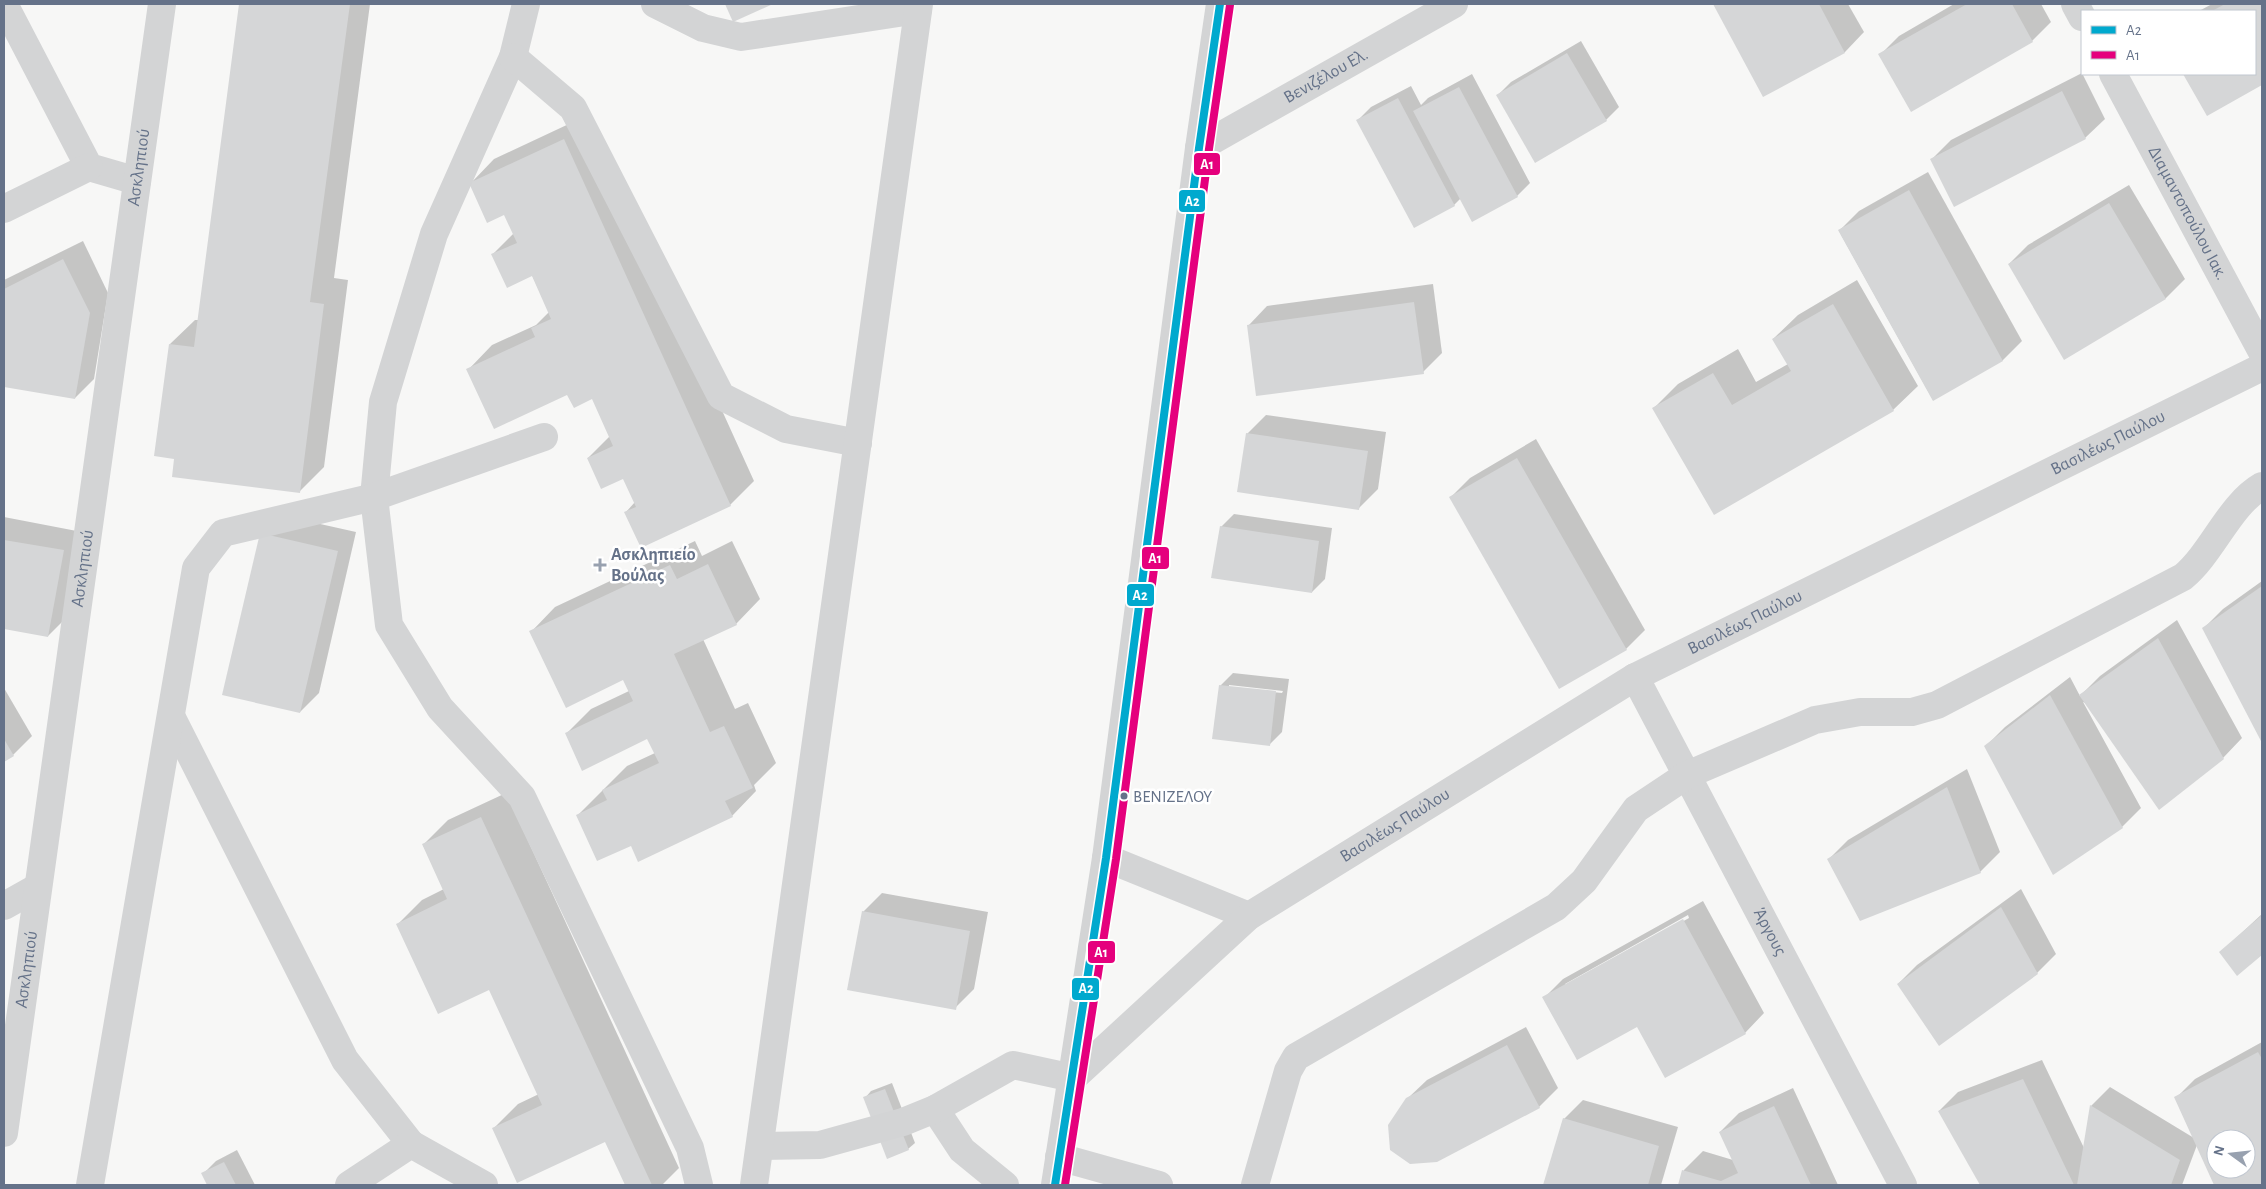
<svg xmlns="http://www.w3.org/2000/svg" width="2266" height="1189" viewBox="0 0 2266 1189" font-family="'Alegreya Sans',sans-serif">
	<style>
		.shadow { fill: #0003; fill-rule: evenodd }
		.building { fill: #d5d6d7; fill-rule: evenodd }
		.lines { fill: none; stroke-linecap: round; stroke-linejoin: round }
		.minor { stroke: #d3d4d5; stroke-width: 28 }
		.bus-1-casing { stroke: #fff; stroke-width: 11 }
		.bus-2-casing { stroke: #fff; stroke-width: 11 }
		.bus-1 { stroke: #00a9ce; stroke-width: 8 }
		.bus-2 { stroke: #e5007d; stroke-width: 8 }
		.poi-dot { fill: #98a1af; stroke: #fff; stroke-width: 2 }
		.bus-dot { fill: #657289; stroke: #fff; stroke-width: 2 }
		.labels { text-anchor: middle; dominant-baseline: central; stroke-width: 5; stroke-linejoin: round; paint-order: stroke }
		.bus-label { font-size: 17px; fill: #657289; stroke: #fff; text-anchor: start }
		.street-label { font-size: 18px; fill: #657289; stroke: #fff }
		.poi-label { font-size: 18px; font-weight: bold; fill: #657289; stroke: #fff; text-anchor: start }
		.line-badge { stroke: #fff; stroke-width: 2 }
		.badge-label { font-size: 14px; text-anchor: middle; font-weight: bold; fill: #fff }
	</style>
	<rect width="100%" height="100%" fill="#f7f7f6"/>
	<g class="shadow">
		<polygon points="241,4 370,4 334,278 348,280 324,467 299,492 175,458 170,344 195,320 199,320"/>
		<polygon points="1715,4 1848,4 1864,32 1845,52 1764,95"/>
		<polygon points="1954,4 2041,4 2051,22 2032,41 1880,55 1899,36"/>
		<polygon points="2212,4 2262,4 2262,84 2208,114 2185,74 2255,74 2255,11 2199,11"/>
		<polygon points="1581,41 1619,107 1606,120 1498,95 1511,82"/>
		<polygon points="2082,73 2105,119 2085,138 1932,159 1951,140"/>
		<polygon points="1472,74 1530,183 1517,196 1461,198 1454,205 1358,120 1371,107 1411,86 1421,105 1428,98"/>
		<polygon points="588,115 754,481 730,505 626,512 635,502 623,477 588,458 610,436 592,397 468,370 492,345 536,325 549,312 532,275 493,254 514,233 505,213 470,184 494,159"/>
		<polygon points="1928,172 2022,341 2003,360 1933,400 1839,231 1859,211"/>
		<polygon points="2129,185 2185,279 2166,298 2064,358 2009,264 2028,245"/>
		<polygon points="83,241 108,293 94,379 75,398 4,386 4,280"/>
		<polygon points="1857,280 1918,386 1893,410 1654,408 1678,384 1738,349 1756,382 1788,364 1773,339 1798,315"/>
		<polygon points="1433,284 1442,353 1423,372 1248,326 1267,306"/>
		<polygon points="1266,415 1386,432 1378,489 1359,508 1247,434"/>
		<polygon points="1536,439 1645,630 1626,649 1451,497 1470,478"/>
		<polygon points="1234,514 1332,528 1325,579 1312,592 1221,527"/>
		<polygon points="280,515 356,532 319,693 300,712 261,534"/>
		<polygon points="4,517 82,532 67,617 48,636 4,628"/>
		<polygon points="695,541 702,556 732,541 760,599 736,624 703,639 735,709 748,703 776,763 754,785 756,791 732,816 632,844 577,816 627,766 655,753 648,738 566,734 591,709 629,691 623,678 531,632 555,607"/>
		<polygon points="2262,581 2262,740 2204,628 2223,609"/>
		<polygon points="2177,620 2242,738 2223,758 2083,702 2141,808 2122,827 1986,746 2005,727 2070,677 2080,696 2100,676"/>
		<path d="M1233,673L1289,679L1282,732L1269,745L1220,686ZM1229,685L1283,691L1282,693L1229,688Z"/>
		<polygon points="4,688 32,736 13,755 4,761"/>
		<polygon points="1967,769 2000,852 1980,872 1829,859 1848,840"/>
		<polygon points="506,793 679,1168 662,1185 626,1185 605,1140 493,1129 518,1104 539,1094 490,989 398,924 422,900 444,889 423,845 448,820"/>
		<polygon points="2021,889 2056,954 2037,973 1898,984 1917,965"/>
		<polygon points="882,893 988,912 974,989 955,1008 863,912"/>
		<path d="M1703,901L1764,1013L1745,1033L1638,1025L1544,998L1563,979ZM1688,915L1689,918L1565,987V984Z"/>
		<polygon points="2262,914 2262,954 2237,974 2221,952"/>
		<polygon points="1526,1027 1558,1088 1539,1107 1407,1099 1427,1080"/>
		<path d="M2262,1042V1185H2215L2197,1145L2182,1185H1982L1939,1111L1958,1092L2042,1060L2084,1148L2091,1106L2110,1087L2194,1138L2176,1098L2195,1079ZM2216,1139H2246V1169H2216Z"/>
		<polygon points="892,1083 915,1143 908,1149 865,1098 871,1091"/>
		<polygon points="1793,1088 1838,1185 1679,1185 1684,1170 1703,1151 1733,1160 1720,1132 1739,1113"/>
		<polygon points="1583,1100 1678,1127 1661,1185 1544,1185 1564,1119"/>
		<polygon points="237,1150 255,1185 209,1185 203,1174 216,1161"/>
	</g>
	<g class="building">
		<polygon points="239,4 350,4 310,302 324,304 300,493 172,477 174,459 154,456 169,344 194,347"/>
		<polygon points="725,4 773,4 733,22"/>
		<polygon points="1713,4 1819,4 1845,53 1763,97"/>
		<polygon points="1967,4 2012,4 2033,42 1911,112 1878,54"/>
		<polygon points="2225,4 2262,4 2262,85 2207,116 2183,74 2255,74 2255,11 2212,11"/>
		<polygon points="1567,53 1607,121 1535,163 1496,95"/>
		<polygon points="1459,87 1518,197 1472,222 1413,111"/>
		<polygon points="2062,91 2086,139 1954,207 1930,159"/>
		<polygon points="1398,98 1455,206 1414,228 1356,120"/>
		<polygon points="564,139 731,506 641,548 624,512 636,507 623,479 601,489 587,458 613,446 592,399 574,408 567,395 494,429 466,369 535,337 531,328 551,319 532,276 507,288 491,254 517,243 504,215 487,223 469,183"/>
		<polygon points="1909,190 2003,361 1933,401 1838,230"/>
		<polygon points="2109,203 2166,299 2064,360 2008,264"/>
		<polygon points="63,259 90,313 75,399 4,387 4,289"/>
		<polygon points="1414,302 1424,374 1256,396 1247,325"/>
		<polygon points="1833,304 1894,411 1714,515 1652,408 1713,373 1732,405 1791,371 1772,339"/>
		<polygon points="1246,433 1368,451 1359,510 1237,492"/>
		<polygon points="1517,458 1627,650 1559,689 1449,497"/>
		<polygon points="1220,526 1319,541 1312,593 1211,578"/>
		<polygon points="260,533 338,551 300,713 222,695"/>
		<polygon points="4,540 64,550 48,637 4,629"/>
		<polygon points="708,564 737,625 674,654 710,732 724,726 753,788 725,801 733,817 638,862 631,846 597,861 576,815 607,800 602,790 659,763 647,739 582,771 565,733 633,701 623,680 566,708 529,631 670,565 677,579"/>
		<polygon points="2262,586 2262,743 2202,628"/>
		<polygon points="2158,638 2224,759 2159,810 2079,695"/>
		<polygon points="1219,685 1276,691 1270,746 1212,739"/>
		<polygon points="2050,695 2123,828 2053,875 1984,746"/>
		<polygon points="4,739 14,756 4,762"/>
		<polygon points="1947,787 1981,873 1860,921 1827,859"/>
		<polygon points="481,817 652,1185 625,1185 605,1142 517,1183 492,1128 542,1105 489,990 438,1014 396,924 447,899 422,844"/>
		<polygon points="2001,907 2038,974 1939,1046 1897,984"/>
		<polygon points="862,911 970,931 956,1010 847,990"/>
		<polygon points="2262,915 2262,955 2237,976 2219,952"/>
		<polygon points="1683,919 1746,1034 1665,1078 1637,1027 1577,1060 1542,997"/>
		<polygon points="1507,1045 1540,1108 1437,1162 1410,1164 1390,1150 1388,1125 1406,1098"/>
		<path d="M2258,1052L2262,1059V1185H2214L2174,1097ZM2216,1139H2246V1169H2216Z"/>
		<polygon points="2023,1079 2074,1185 1980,1185 1938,1111"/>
		<polygon points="885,1089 909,1150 887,1159 863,1097"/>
		<polygon points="2090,1105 2180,1160 2171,1185 2077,1185"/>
		<polygon points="1774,1106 1811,1185 1678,1185 1682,1170 1721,1181 1738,1173 1719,1132"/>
		<polygon points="1563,1118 1659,1146 1648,1185 1543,1185"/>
		<polygon points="224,1162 236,1185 207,1185 201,1173"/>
	</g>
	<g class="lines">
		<g class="minor">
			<polyline points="4,4 89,167 137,181"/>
			<polyline points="526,4 513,57 434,234 383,402 374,497 389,625 440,708 522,797 690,1148 699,1185"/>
			<polyline points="655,4 703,28 741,37 918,10"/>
			<polyline points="2075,4 2082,17"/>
			<polyline points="513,57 573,108 721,396 786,429 858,443"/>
			<path id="s1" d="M2113,74L2262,352"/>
			<path id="s2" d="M1199,148L1454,4"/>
			<polyline points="4,209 89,167"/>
			<path id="s3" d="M1635,677L1903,1185"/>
			<polyline points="171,716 345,1060 411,1144"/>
			<polyline points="1106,858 1249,916"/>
			<polyline points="4,906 38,887"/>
			<path id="s4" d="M1073,1078L1249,916L1635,677L2262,367"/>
			<polyline points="935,1109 962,1150 1005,1185"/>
			<path id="s5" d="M4,1133L162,4"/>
			<polyline points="761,1146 820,1145 903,1122 935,1109 1013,1065 1073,1078"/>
			<polyline points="1059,1157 1159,1185"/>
			<polyline points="90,1185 196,568 223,533 374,497 544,437"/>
			<polyline points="349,1185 411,1144 484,1185"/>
			<polyline points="754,1185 919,4"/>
			<polyline points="1055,1185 1106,858 1199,148 1220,4"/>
			<path d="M1255,1185L1288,1071L1296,1057L1556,907L1584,881L1636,809L1687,775L1815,720L1860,712H1912L1937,705L2183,577C2213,552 2229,505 2262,486"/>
		</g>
		<g class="bus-1-casing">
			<polyline id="bus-1" points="1055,1185 1106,858 1199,148 1220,4"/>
		</g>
		<g class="bus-2-casing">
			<polyline id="bus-2" points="1065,1185 1116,859 1209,149 1230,5"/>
		</g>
		<use href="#bus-1" class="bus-1"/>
		<use href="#bus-2" class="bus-2"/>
	</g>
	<path class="poi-dot" d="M597.5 557.5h5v5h5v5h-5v5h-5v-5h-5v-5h5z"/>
	<circle class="bus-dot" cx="1124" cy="796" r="4.5"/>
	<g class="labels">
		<g class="bus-label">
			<text x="1133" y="796">ΒΕΝΙΖΕΛΟΥ</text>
		</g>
		<g class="street-label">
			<text stroke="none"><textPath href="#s2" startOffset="146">Βενιζέλου Ελ.</textPath></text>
			<text stroke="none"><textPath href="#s5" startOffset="975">Ασκληπιού</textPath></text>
			<text stroke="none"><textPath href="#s1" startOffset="158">Διαμαντοπούλου Ιακ.</textPath></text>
			<text stroke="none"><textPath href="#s4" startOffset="1221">Βασιλέως Παύλου</textPath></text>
			<text stroke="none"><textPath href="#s5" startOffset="570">Ασκληπιού</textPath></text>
			<text stroke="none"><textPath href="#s4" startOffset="816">Βασιλέως Παύλου</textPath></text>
			<text stroke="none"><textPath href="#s4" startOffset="411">Βασιλέως Παύλου</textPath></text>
			<text stroke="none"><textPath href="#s3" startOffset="288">Άργους</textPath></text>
			<text stroke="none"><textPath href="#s5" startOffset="165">Ασκληπιού</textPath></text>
		</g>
		<g class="poi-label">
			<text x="611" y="555">Ασκληπιείο<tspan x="611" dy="21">Βούλας</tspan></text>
		</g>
	</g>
	<g class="line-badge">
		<rect x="1193" y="152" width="28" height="24" rx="5" fill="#e5007d"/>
		<rect x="1178" y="189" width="28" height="24" rx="5" fill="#00a9ce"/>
		<rect x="1141" y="546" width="29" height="24" rx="5" fill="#e5007d"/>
		<rect x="1126" y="583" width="29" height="24" rx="5" fill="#00a9ce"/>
		<rect x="1087" y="940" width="29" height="24" rx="5" fill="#e5007d"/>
		<rect x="1071" y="977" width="29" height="24" rx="5" fill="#00a9ce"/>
	</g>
	<g class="badge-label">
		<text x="1207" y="169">Α1</text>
		<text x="1192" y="206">Α2</text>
		<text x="1155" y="563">Α1</text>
		<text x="1140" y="600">Α2</text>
		<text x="1101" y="957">Α1</text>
		<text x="1086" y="993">Α2</text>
	</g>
	<rect width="2266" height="1189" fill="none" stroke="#657289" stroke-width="10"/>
	<rect x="2081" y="10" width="175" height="65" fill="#ffffff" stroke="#c1c7d0"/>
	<rect x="2091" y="26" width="25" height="8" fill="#00a9ce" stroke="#c1c7d0"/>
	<text x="2126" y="35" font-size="15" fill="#657289">Α2</text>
	<rect x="2091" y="51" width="25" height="8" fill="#e5007d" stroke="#c1c7d0"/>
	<text x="2126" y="60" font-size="15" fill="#657289">Α1</text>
	<g transform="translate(2231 1154) rotate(285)"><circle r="24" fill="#ffffff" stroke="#c1c7d0"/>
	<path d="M0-4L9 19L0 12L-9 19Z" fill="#98a1af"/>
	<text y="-8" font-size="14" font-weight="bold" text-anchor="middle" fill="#657289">N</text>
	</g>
</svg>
